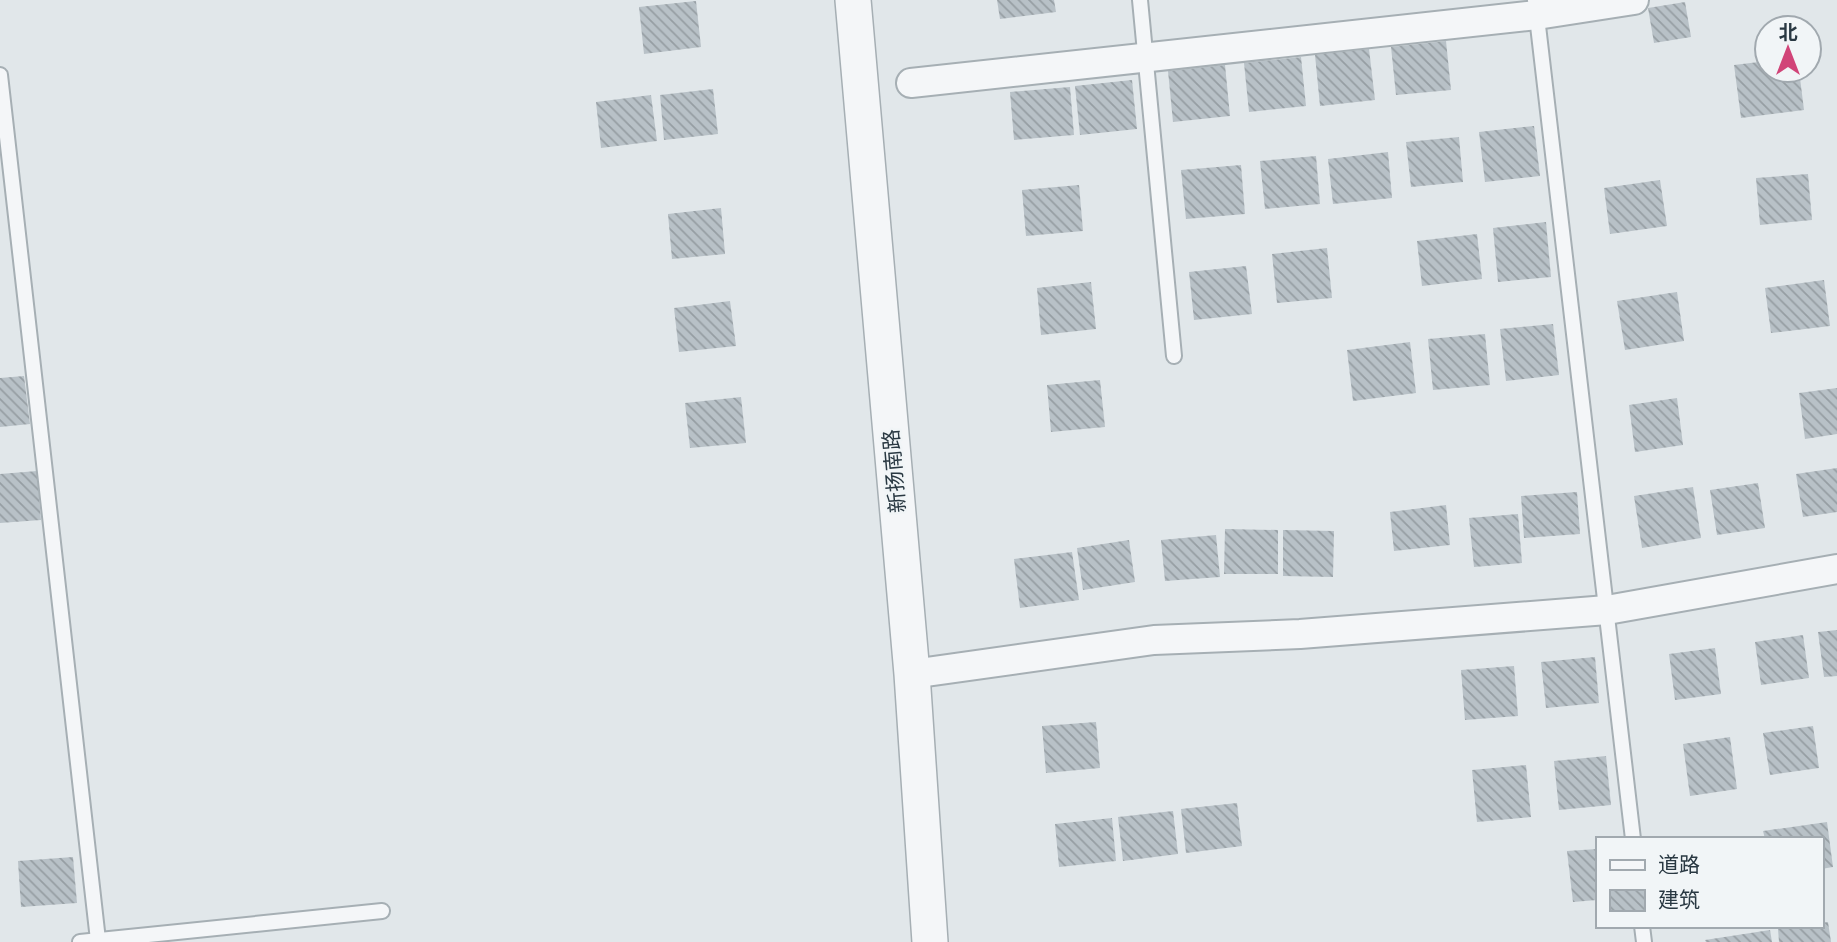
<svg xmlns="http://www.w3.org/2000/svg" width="1837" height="942" viewBox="0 0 1837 942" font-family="Inter,'Noto Sans SC',sans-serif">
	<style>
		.building { fill: url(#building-back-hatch) }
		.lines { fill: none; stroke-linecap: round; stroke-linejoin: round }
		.service-casing { stroke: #a6afb4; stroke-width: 18 }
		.minor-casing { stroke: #a6afb4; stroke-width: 32 }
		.tertiary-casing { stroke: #a6afb4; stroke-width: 38 }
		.service { stroke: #f4f6f8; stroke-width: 14 }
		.minor { stroke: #f4f6f8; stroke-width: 28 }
		.tertiary { stroke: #f4f6f8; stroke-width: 35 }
		.labels { text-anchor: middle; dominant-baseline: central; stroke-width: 5; stroke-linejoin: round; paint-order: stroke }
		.street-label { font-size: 21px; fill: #293842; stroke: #f1f5f7 }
	</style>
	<defs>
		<pattern id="building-back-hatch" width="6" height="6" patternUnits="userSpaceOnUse" patternTransform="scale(1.75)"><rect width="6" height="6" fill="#b8c1c7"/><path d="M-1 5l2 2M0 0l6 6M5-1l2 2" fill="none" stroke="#969ea3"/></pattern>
	</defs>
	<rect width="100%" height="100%" fill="#e1e7ea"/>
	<g class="building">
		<polygon points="997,0 1054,0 1056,12 1000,19"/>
		<polygon points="696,1 701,47 644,54 639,7"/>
		<polygon points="1685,2 1691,37 1654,43 1648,8"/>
		<polygon points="1446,41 1451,90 1396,95 1391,47"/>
		<polygon points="1369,49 1375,100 1320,106 1315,55"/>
		<polygon points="1301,57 1306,106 1249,112 1244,63"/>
		<polygon points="1767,61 1767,70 1799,70 1804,110 1741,118 1734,65"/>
		<polygon points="1225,65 1230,116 1173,122 1168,71"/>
		<polygon points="1132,80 1137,129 1080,135 1075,86"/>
		<polygon points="1070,87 1074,135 1014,140 1010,92"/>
		<polygon points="713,89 718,134 664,140 660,95"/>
		<polygon points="651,95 657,141 601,148 596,102"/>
		<polygon points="1534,126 1540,176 1485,182 1479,132"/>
		<polygon points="1459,137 1463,182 1411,187 1406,142"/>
		<polygon points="1388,152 1392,198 1333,204 1328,159"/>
		<polygon points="1316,156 1320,204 1265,209 1260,161"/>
		<polygon points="1241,165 1245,214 1186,219 1181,170"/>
		<polygon points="1808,174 1812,220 1760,225 1756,178"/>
		<polygon points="1660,180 1667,226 1610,234 1604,188"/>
		<polygon points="1079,185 1083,231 1026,236 1022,190"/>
		<polygon points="721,208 725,254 672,259 668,214"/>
		<polygon points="1546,222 1551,277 1498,282 1493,228"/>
		<polygon points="1477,234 1482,279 1422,286 1417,241"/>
		<polygon points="1327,248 1332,298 1277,303 1272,254"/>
		<polygon points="1246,266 1252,314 1194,320 1189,272"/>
		<polygon points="1824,280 1830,326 1771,333 1765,288"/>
		<polygon points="1091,282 1096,329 1041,335 1037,288"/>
		<polygon points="1677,292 1684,341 1625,350 1617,301"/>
		<polygon points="730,301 736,346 679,352 674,308"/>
		<polygon points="1553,324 1559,375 1506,381 1500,329"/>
		<polygon points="1485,334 1490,385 1433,390 1428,339"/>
		<polygon points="1410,342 1416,393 1353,401 1347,350"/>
		<polygon points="24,376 30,424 0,427 0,378"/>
		<polygon points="1100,380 1105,427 1051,432 1047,385"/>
		<polygon points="1837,388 1837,434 1805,439 1799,393"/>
		<polygon points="741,397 746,443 690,448 685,403"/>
		<polygon points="1677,398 1683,445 1635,452 1629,405"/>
		<polygon points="1837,468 1837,512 1803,517 1796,474"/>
		<polygon points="37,471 41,520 0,523 0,474"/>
		<polygon points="1758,483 1765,528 1717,535 1710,490"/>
		<polygon points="1693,487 1701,538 1642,548 1634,496"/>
		<polygon points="1577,492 1580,534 1524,538 1521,496"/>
		<polygon points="1446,505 1450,545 1394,551 1390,512"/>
		<polygon points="1518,514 1522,563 1474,567 1469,518"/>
		<polygon points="1225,529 1278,530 1278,574 1224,574"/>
		<polygon points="1283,530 1334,531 1333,577 1283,576"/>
		<polygon points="1216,535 1220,577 1165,581 1161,540"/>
		<polygon points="1129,540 1135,582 1083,590 1077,548"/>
		<polygon points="1072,552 1079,600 1020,608 1014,559"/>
		<polygon points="1837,630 1837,676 1824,677 1818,632"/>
		<polygon points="1803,635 1809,678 1761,685 1755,642"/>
		<polygon points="1715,648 1721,694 1675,700 1669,654"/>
		<polygon points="1595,657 1599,703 1546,708 1541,662"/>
		<polygon points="1514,666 1518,716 1465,720 1461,670"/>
		<polygon points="1096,722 1100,768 1046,773 1042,726"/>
		<polygon points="1813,726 1819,768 1770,775 1763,733"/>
		<polygon points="1730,737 1737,789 1690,796 1683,744"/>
		<polygon points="1606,756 1611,805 1559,810 1554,761"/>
		<polygon points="1526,765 1531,817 1477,822 1472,770"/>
		<polygon points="1237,803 1242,846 1186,853 1181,809"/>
		<polygon points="1173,811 1178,854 1123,861 1118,817"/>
		<polygon points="1112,818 1116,861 1059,867 1055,824"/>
		<polygon points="1827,822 1833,867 1821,869 1821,839 1765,839 1763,831"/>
		<polygon points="1597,849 1597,900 1573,902 1567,851"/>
		<polygon points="73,857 77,903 21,907 18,861"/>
		<polygon points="1828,922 1831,942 1779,942 1778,929 1821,926 1821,923"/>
		<polygon points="1770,930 1772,942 1706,942 1705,940"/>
	</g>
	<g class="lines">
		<g class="service-casing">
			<g id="service">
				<polyline points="1140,0 1174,356"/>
				<polyline points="1535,0 1633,839"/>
				<polyline points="0,75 98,940"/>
				<polyline points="1642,926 1644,942"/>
				<polyline points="80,942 382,911"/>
			</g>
		</g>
		<g class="minor-casing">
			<g id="minor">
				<polyline points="911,83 1537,15 1634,0"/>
				<polyline points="912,674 1154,640 1300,634 1607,610 1837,569"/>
			</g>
		</g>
		<g class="tertiary-casing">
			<polyline id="tertiary" points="853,0 912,674 930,942"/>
		</g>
		<use href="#service" class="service"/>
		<use href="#minor" class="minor"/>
		<use href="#tertiary" class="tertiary"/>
	</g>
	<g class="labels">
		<g class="street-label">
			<text transform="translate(894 471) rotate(-95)">新扬南路</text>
		</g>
	</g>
	<rect x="1596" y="837" width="228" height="91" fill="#f1f5f7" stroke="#a1a9af" stroke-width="2"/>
	<rect x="1610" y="860" width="35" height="10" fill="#f4f6f8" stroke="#a1a9af" stroke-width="2"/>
	<text x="1658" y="872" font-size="21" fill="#293842">道路</text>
	<rect x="1610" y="890" width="35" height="21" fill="url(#building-back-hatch)" stroke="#a1a9af" stroke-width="2"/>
	<text x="1658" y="907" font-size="21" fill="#293842">建筑</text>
	<g transform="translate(1788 49)"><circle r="33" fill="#f1f5f7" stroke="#a1a9af" stroke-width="2"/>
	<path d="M0-5L12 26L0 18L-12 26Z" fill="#d14478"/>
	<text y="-10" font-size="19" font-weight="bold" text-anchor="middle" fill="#293842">北</text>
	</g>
</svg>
